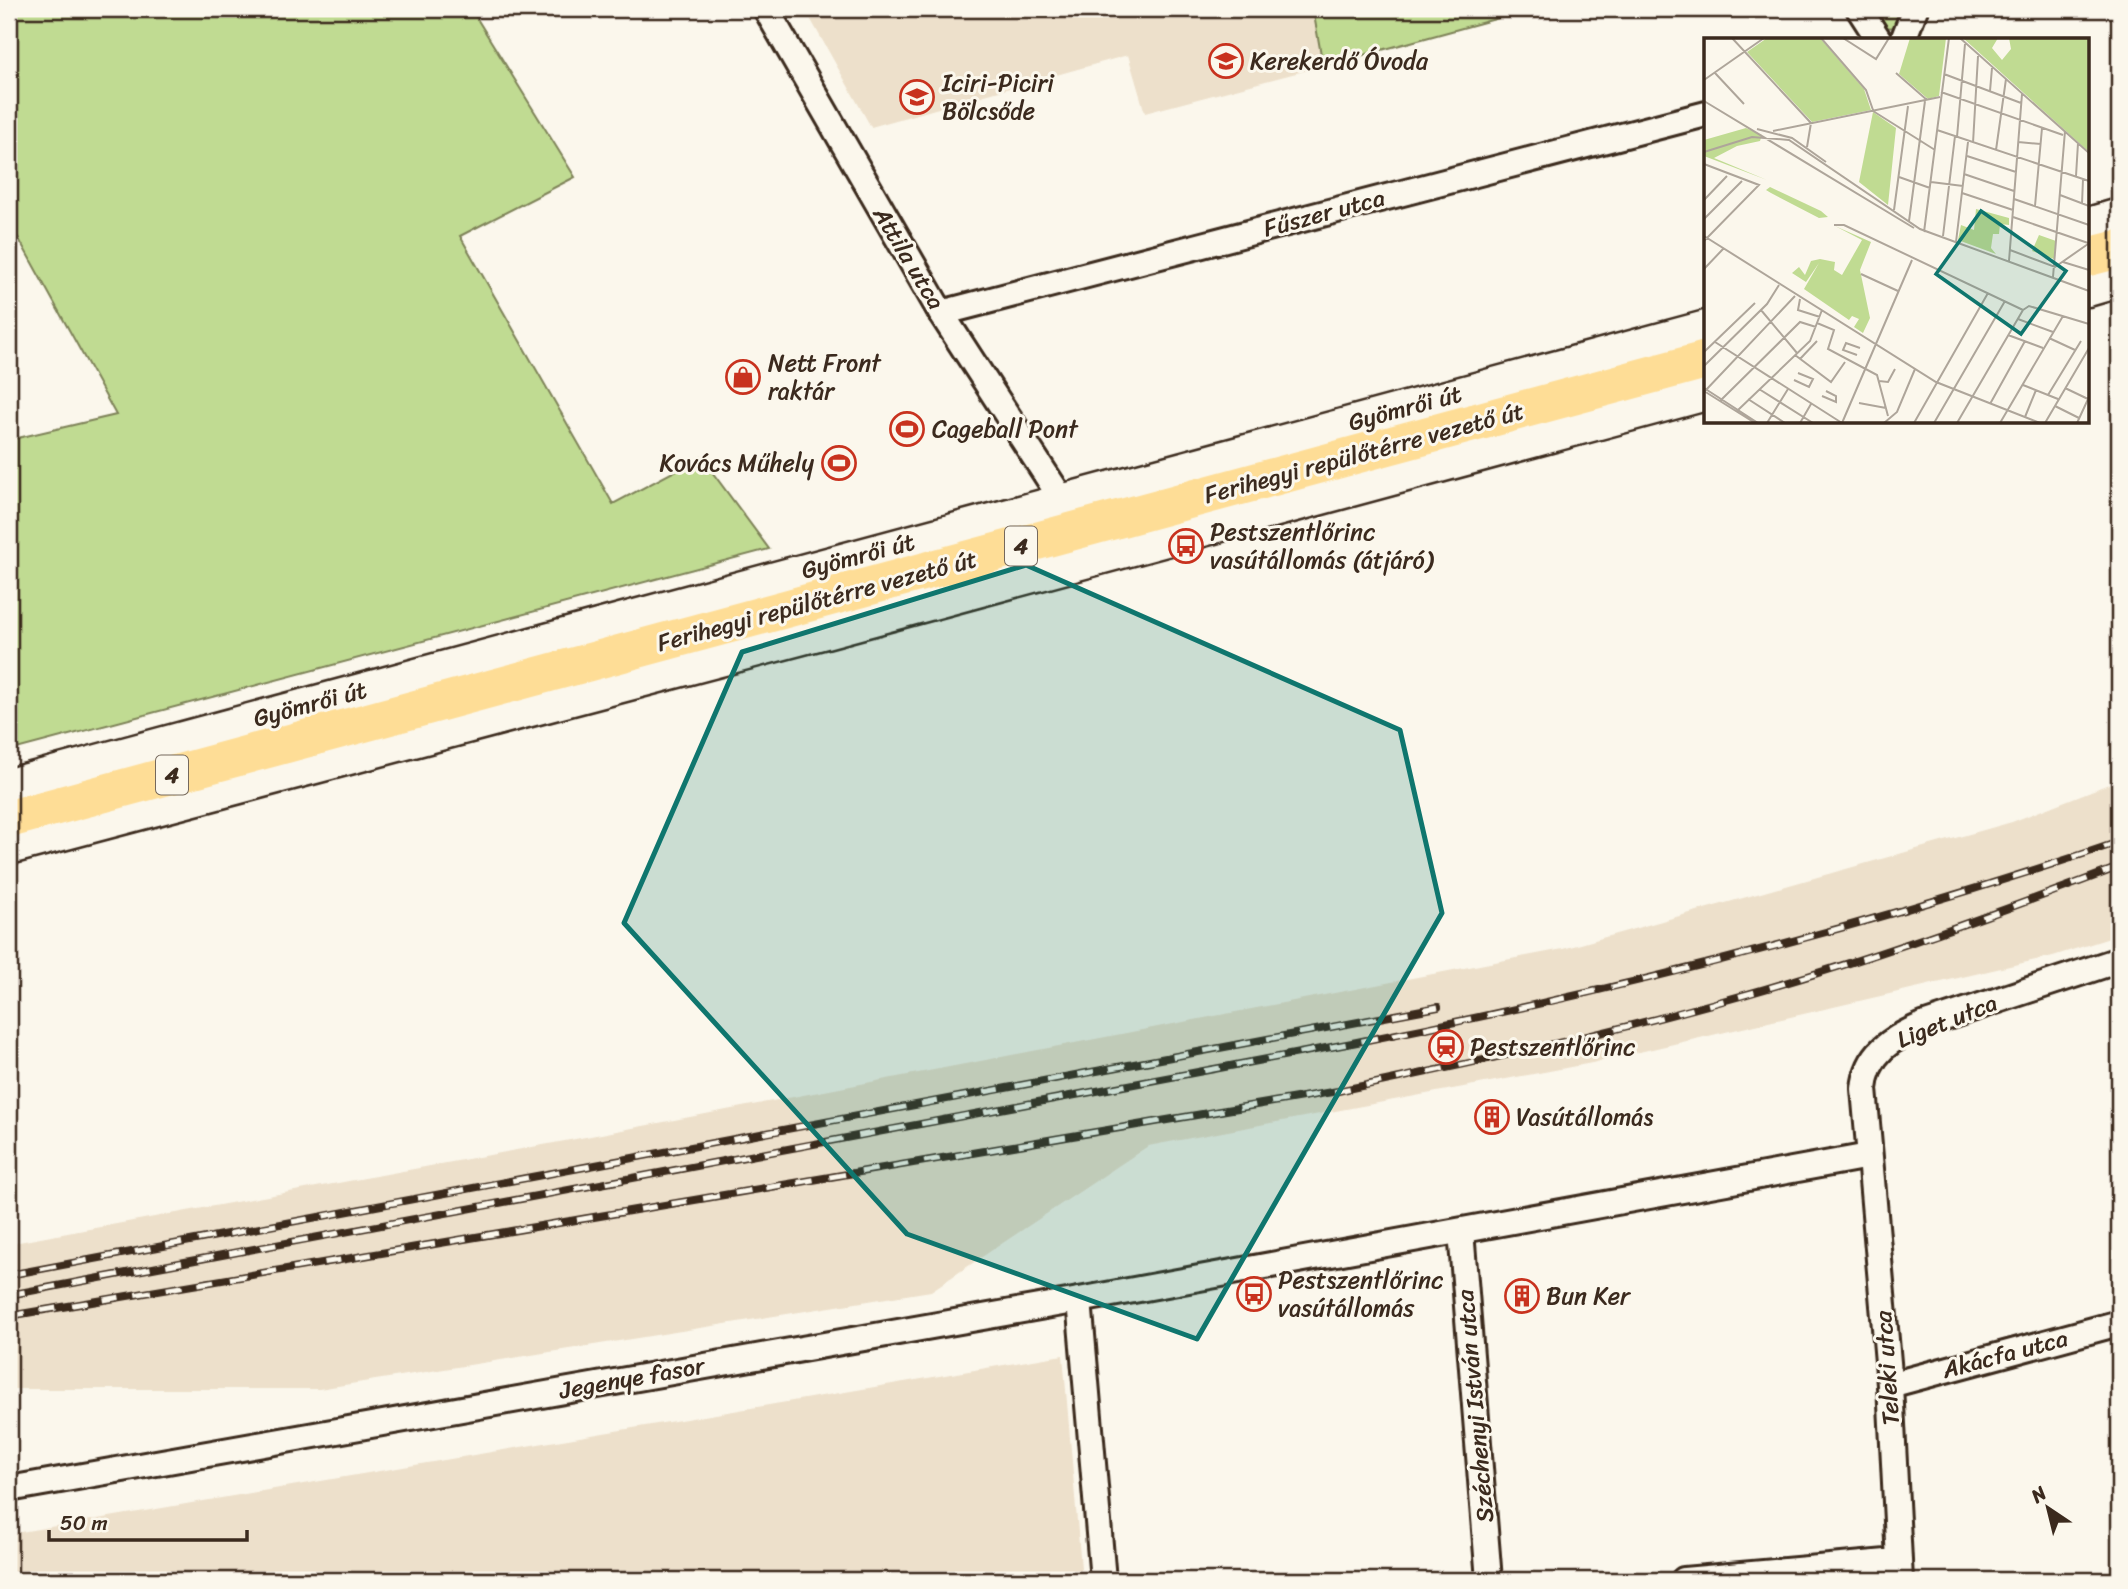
<svg xmlns="http://www.w3.org/2000/svg" width="2128" height="1589" viewBox="0 0 2128 1589" font-family="Sriracha,sans-serif">
	<style>
		.built { fill: #ede0cb }
		.green { fill: #c0db92; stroke: #7e8258; stroke-width: 2 }
		.lines { fill: none; stroke-linecap: round; stroke-linejoin: round }
		.minor-casing { stroke: #3b2a1e; stroke-width: 30 }
		.tertiary-casing { stroke: #3b2a1e; stroke-width: 37 }
		.primary-casing { stroke: #3b2a1e; stroke-width: 44 }
		.minor { stroke: #fbf7ec; stroke-width: 24 }
		.tertiary { stroke: #fbf7ec; stroke-width: 32 }
		.primary { stroke: #fedd96; stroke-width: 38 }
		.rail-casing { stroke: #3b2a1e; stroke-width: 8 }
		.rail { stroke: #fbf7ec; stroke-width: 5; stroke-dasharray: 16; stroke-linecap: butt }
		.marked { fill: #0f766e; fill-opacity: 0.2; stroke: #0f766e; stroke-width: 5; stroke-linejoin: round }
		.labels { text-anchor: middle; dominant-baseline: central; stroke-width: 6; stroke-linejoin: round; paint-order: stroke }
		.shield { fill: #fbf7ec; stroke: #75685c; stroke-width: 2 }
		.shield-label { font-size: 23px; font-weight: bold; fill: #3b2a1e }
		.poi-label { font-size: 24px; fill: #3b2a1e; stroke: #fbf7ec; text-anchor: start }
		.street-label { font-size: 24px; fill: #3b2a1e; stroke: #fbf7ec }
		.inset-road { fill: none; stroke: #aea59a; stroke-width: 2 }
		.view { fill: #0f766e; fill-opacity: 0.15; stroke: #0f766e; stroke-width: 3.5 }
		.inset-edge { fill: none; stroke: #3b2a1e; stroke-width: 3.5 }
	</style>
	<rect width="100%" height="100%" fill="#fbf7ec"/>
	<filter id="ink" filterUnits="userSpaceOnUse"><feTurbulence type="fractalNoise" baseFrequency=".0143" numOctaves="2"/><feDisplacementMap in="SourceGraphic" scale="14" xChannelSelector="R" yChannelSelector="G"/><feConvolveMatrix kernelMatrix="1 2 1 2 8 2 1 2 1" color-interpolation-filters="sRGB"/></filter>
	<g filter="url(#ink)">
		<g class="built">
			<polygon points="813,9 1313,9 1323,66 1145,113 1128,55 871,127 806,11"/>
			<polygon points="2119,780 2119,935 2053,956 1592,1063 1148,1146 931,1291 319,1389 9,1389 9,1245 19,1242 570,1140 1563,949 2012,822"/>
			<polygon points="1063,1355 1082,1580 9,1580 9,1534"/>
		</g>
		<g class="green">
			<polygon points="9,9 471,9 575,177 460,236 613,504 701,457 769,549 9,751 9,440 116,415 9,221"/>
			<polygon points="1313,9 1532,9 1323,66"/>
			<polygon points="1869,9 1910,9 1903,27 1880,28"/>
		</g>
		<g class="lines">
			<g class="minor-casing">
				<g id="minor">
					<polyline points="766,9 941,313 1063,501"/>
					<polyline points="1859,9 1879,40"/>
					<polyline points="1903,40 1915,9"/>
					<polyline points="941,313 1706,114"/>
					<polyline points="1461,1231 1489,1580"/>
					<polyline points="1079,1300 1103,1580"/>
					<polyline points="1890,1385 2119,1323"/>
					<polyline points="9,1489 1079,1300 1869,1156"/>
					<polyline points="1684,1580 1898,1561"/>
					<path d="M1900,1580L1890,1385L1864,1089C1867,1053 1892,1038 1923,1025L2119,960"/>
				</g>
			</g>
			<g class="tertiary-casing">
				<g id="tertiary">
					<polyline points="2088,224 2119,215"/>
					<polyline points="2088,290 2119,281"/>
					<polyline points="9,785 1706,327"/>
					<polyline points="9,848 829,631 1706,394"/>
				</g>
			</g>
			<g class="primary-casing">
				<g id="primary">
					<polyline points="2088,257 2119,249"/>
					<polyline points="9,819 1706,360"/>
				</g>
			</g>
			<use href="#minor" class="minor"/>
			<use href="#tertiary" class="tertiary"/>
			<use href="#primary" class="primary"/>
			<g class="rail-casing">
				<g id="rail">
					<polyline points="9,1275 1438,1007"/>
					<path d="M9,1295L1347,1044C1609,993 1866,928 2119,842"/>
					<path d="M9,1316L1338,1091C1457,1066 1576,1041 1693,1009C1838,971 1979,920 2119,867"/>
				</g>
			</g>
			<use href="#rail" class="rail"/>
		</g>
	</g>
	<path class="marked" d="M1026,565L1400,730L1442,913L1197,1339L907,1234L624,923L742,652Z"/>
	<defs>
		<g id="school-ring" transform="scale(1.75)"><circle r="9.5" fill="#fbf7ec" stroke="#c8321e" stroke-width="1.5"/><path d="M0-5L7-2L0 1L-7-2ZM-4 1L0 2.5L4 1V4Q0 6-4 4Z" fill="#c8321e"/></g>
		<g id="shop-ring" transform="scale(1.75)"><circle r="9.5" fill="#fbf7ec" stroke="#c8321e" stroke-width="1.5"/><path d="M-5-2.5h2.3a2.7 3.5 0 0 1 5.4 0H5L5.5 6h-11ZM-1.5-2.5h3a1.5 2.3 0 0 0-3 0Z" fill="#c8321e"/></g>
		<g id="stadium-ring" transform="scale(1.75)"><circle r="9.5" fill="#fbf7ec" stroke="#c8321e" stroke-width="1.5"/><path d="M0-5a6.5 5 0 1 0 0 10a6.5 5 0 1 0 0-10ZM-3.5-1.8h7v3.6h-7Z" fill="#c8321e"/></g>
		<g id="bus-ring" transform="scale(1.75)"><circle r="9.5" fill="#fbf7ec" stroke="#c8321e" stroke-width="1.5"/><path d="M-5-6H5V4H4V6H2V4H-2V6H-4V4H-5ZM-3.5-4V0h7V-4ZM-3.5 1.2v1.5H-2V1.2ZM2 1.2v1.5H3.5V1.2Z" fill="#c8321e"/></g>
		<g id="station-ring" transform="scale(1.75)"><circle r="9.5" fill="#fbf7ec" stroke="#c8321e" stroke-width="1.5"/><path d="M-3-6H3Q5-6 5-4V2Q5 4 3 4L4.5 6H3L1.5 4h-3L-3 6H-4.5L-3 4Q-5 4-5 2V-4Q-5-6-3-6ZM-3.5-4v3h7v-3ZM-3.5 1v1.5H-2V1ZM2 1v1.5H3.5V1Z" fill="#c8321e"/></g>
		<g id="building-ring" transform="scale(1.75)"><circle r="9.5" fill="#fbf7ec" stroke="#c8321e" stroke-width="1.5"/><path d="M-4-6H4V6H1V3H-1V6H-4ZM-2.5-4.3h1.7v1.8h-1.7ZM.8-4.3h1.7v1.8H.8ZM-2.5-1h1.7V.8h-1.7ZM.8-1h1.7V.8H.8Z" fill="#c8321e"/></g>
	</defs>
	<g fill-rule="evenodd">
		<use href="#school-ring" x="1226" y="61"/>
		<use href="#school-ring" x="917" y="97"/>
		<use href="#shop-ring" x="743" y="377"/>
		<use href="#stadium-ring" x="907" y="429"/>
		<use href="#stadium-ring" x="839" y="463"/>
		<use href="#bus-ring" x="1186" y="546"/>
		<use href="#station-ring" x="1446" y="1047"/>
		<use href="#building-ring" x="1492" y="1117"/>
		<use href="#bus-ring" x="1254" y="1294"/>
		<use href="#building-ring" x="1522" y="1296"/>
	</g>
	<g class="labels">
		<g class="shield">
			<rect x="1005" y="526.5" width="32" height="39" rx="5"/>
			<rect x="156" y="755.5" width="32" height="39" rx="5"/>
		</g>
		<g class="shield-label">
			<text x="1021" y="546">4</text>
			<text x="172" y="775">4</text>
		</g>
		<g class="poi-label">
			<text x="1250" y="61">Kerekerdő Óvoda</text>
			<text x="942" y="83">Iciri-Piciri<tspan x="942" dy="28">Bölcsőde</tspan></text>
			<text x="768" y="363">Nett Front<tspan x="768" dy="28">raktár</tspan></text>
			<text x="932" y="429">Cageball Pont</text>
			<text x="814" y="463" text-anchor="end">Kovács Műhely</text>
			<text x="1210" y="532">Pestszentlőrinc<tspan x="1210" dy="28">vasútállomás (átjáró)</tspan></text>
			<text x="1470" y="1047">Pestszentlőrinc</text>
			<text x="1516" y="1117">Vasútállomás</text>
			<text x="1278" y="1280">Pestszentlőrinc<tspan x="1278" dy="28">vasútállomás</tspan></text>
			<text x="1546" y="1296">Bun Ker</text>
		</g>
		<g class="street-label">
			<text transform="translate(1324 213) rotate(-15)">Fűszer utca</text>
			<text transform="translate(909 258) rotate(59)">Attila utca</text>
			<text transform="translate(1405 408) rotate(-15)">Gyömrői út</text>
			<text transform="translate(1364 453) rotate(-15)">Ferihegyi repülőtérre vezető út</text>
			<text transform="translate(858 556) rotate(-15)">Gyömrői út</text>
			<text transform="translate(817 601) rotate(-15)">Ferihegyi repülőtérre vezető út</text>
			<text transform="translate(310 704) rotate(-15)">Gyömrői út</text>
			<text transform="translate(1947 1021) rotate(-22)">Liget utca</text>
			<text transform="translate(2005 1354) rotate(-15)">Akácfa utca</text>
			<text transform="translate(1887 1368) rotate(-94)">Teleki utca</text>
			<text transform="translate(632 1378) rotate(-10)">Jegenye fasor</text>
			<text transform="translate(1475 1406) rotate(-95)">Széchenyi István utca</text>
		</g>
	</g>
	<g transform="translate(1704 38)">
		<rect width="385" height="385" fill="#fbf7ec"/>
		<path d="M63,0H116L160,51L167,72L108,84L43,14ZM206,0H242L235,58L224,61L195,36ZM259,0H294L288,10L298,22L307,11L305,0H385V114ZM169,74L192,90L184,167L155,144ZM42,90L58,97L56,103L33,108L10,120L63,142L0,118V102ZM66,149L117,173L124,179L115,180L67,155L62,152ZM272,171L305,180V187L296,186L295,196H289L287,210L292,216L254,202L257,187L270,192ZM131,188L167,204L156,232L166,280L159,295L150,289L155,281L148,278L145,282L100,251L115,225L102,244L88,235L95,229L101,237L107,223L116,221L131,224L130,232L138,237L158,202ZM335,197L352,203L350,221L328,213Z" fill="#c0db92"/>
		<path class="inset-road" d="M28,0L107,85M117,0L162,52L169,72M139,0L172,21L185,0M256,0L385,115M11,35L40,66M192,35L223,62M240,36L317,65M0,42L60,0M286,53L288,30M237,54L359,97M0,63L210,190M169,73L231,112M53,91L88,100L122,124M233,92L385,143M69,93L236,59M253,99L261,6M314,104L337,106M269,105L274,18M103,109L107,85M292,112L302,41M0,114L48,99L85,102L216,191L385,253M263,118L312,134M0,126L55,147L0,203M260,136L310,153M372,138L374,105M195,139L226,150M227,144L259,148M258,155L309,172M356,157L385,168M310,161L385,187M0,162L23,138M378,166L379,141M331,168L338,90M190,172L204,68M309,179L384,205M0,181L38,143M205,183L221,63M130,187H140L319,272M220,194L245,0M0,198L232,344L336,385M239,198L251,98M252,204L264,104M306,212L351,229L384,206M305,223L318,56M359,224L385,232M0,231L20,210M157,236L194,253M349,239L361,93M96,261L94,272L116,279M57,272L93,315M319,272L325,268L385,286M314,281L349,294M113,285L130,292L124,311L173,337L184,378M304,297L339,310M345,300L371,312M11,304L138,385M0,314L51,265M91,317L127,344L141,324M153,317L139,312L142,305L156,310M96,321L113,303M0,328L63,266L75,247M90,342L105,349L109,341L94,335M175,343L184,344L191,331M319,347L354,361M0,350L54,385M361,350L384,361M55,351L109,385M0,353L51,385M1,353L91,258M344,357L377,303M118,358L132,364V358L122,353M44,361L81,385M16,363L96,284L112,289M155,365L182,370M286,366L321,303M351,368L375,380M33,373L106,303L118,272M321,379L332,352M63,385L84,351M96,385L107,366M138,385L208,222M180,385L193,374L211,331M210,385L284,255M230,385L301,263M253,385L319,272M296,385L359,278M341,385L385,310M373,385L385,359"/>
		<path class="view" d="M277,173L362,233L317,296L232,236Z"/>
		<rect width="385" height="385" class="inset-edge"/>
	</g>
	<rect width="2128" height="1589" fill="none" stroke="#fbf7ec" stroke-width="35"/>
	<rect x="18" y="18" width="2093" height="1554" fill="none" stroke="#3b2a1e" stroke-width="2.5" filter="url(#ink)"/>
	<g transform="translate(2048 1508) rotate(325)" stroke="#fbf7ec" stroke-width="5" paint-order="stroke">
	<path d="M0-5L12 26L0 18L-12 26Z" fill="#3b2a1e"/>
	<text y="-10" font-size="19" font-weight="bold" text-anchor="middle" fill="#3b2a1e">N</text>
	</g>
	<path d="M49 1530v10h198v-10" fill="none" stroke="#3b2a1e" stroke-width="3.5"/>
	<text x="60" y="1530" font-size="21" fill="#3b2a1e" stroke="#fbf7ec" stroke-width="5" paint-order="stroke">50 m</text>
</svg>
